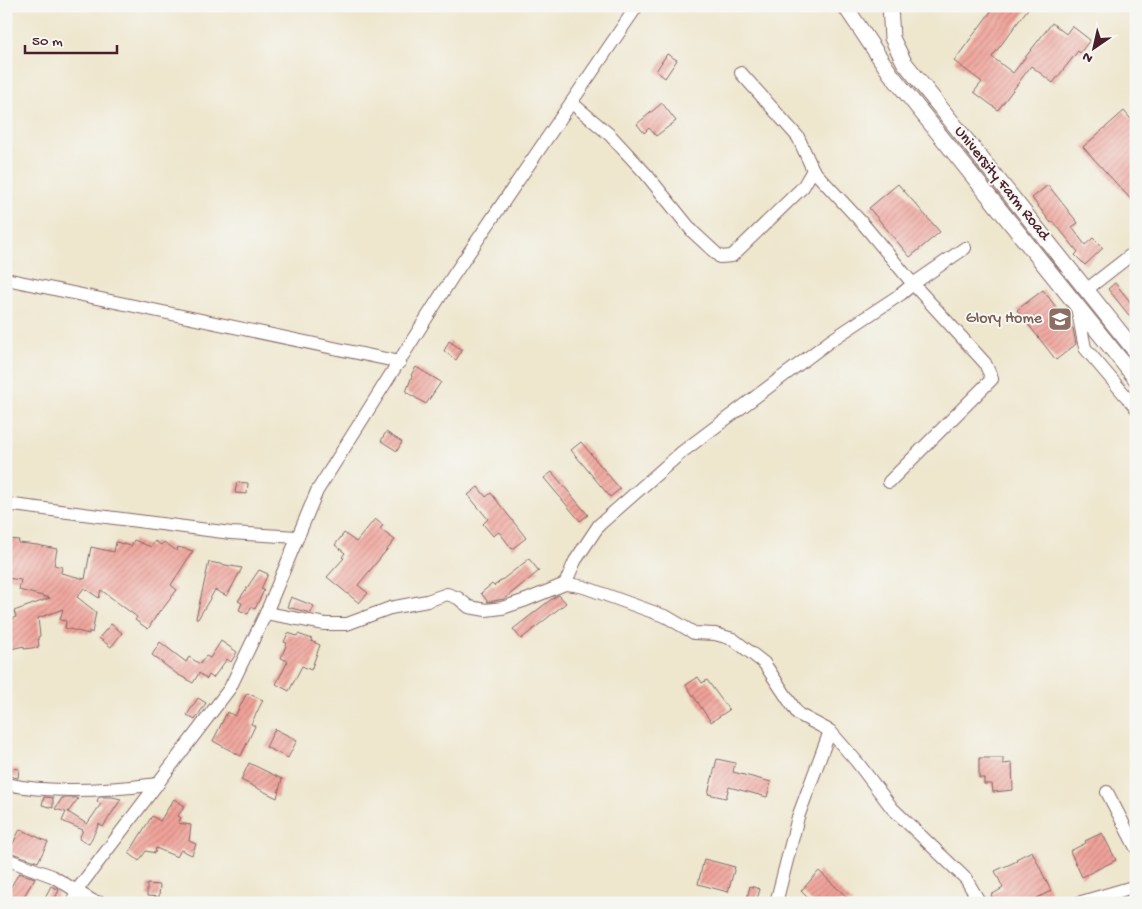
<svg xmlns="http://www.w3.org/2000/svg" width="1142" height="909" viewBox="0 0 1142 909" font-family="'Gochi Hand',sans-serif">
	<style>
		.building { fill: url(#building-hatch) }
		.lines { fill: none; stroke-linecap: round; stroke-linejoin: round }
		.minor-casing { stroke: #836564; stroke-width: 14 }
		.tertiary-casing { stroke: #836564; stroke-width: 17 }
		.minor { stroke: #fff; stroke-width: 12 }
		.tertiary { stroke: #fff; stroke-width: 15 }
		.labels { text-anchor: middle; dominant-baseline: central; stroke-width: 4; stroke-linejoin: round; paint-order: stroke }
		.street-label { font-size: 16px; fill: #4a1f2b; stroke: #f6f6f2 }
		.education-label { font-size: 16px; fill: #785e54; stroke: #f6f6f2; text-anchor: end }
	</style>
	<defs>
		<pattern id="building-hatch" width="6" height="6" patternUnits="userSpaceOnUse" patternTransform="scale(1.25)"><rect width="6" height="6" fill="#f0a39a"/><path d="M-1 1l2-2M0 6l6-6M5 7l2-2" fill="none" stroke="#c4847e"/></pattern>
	</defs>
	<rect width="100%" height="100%" fill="#f6f6f2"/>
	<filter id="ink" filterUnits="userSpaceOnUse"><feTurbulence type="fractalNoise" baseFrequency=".02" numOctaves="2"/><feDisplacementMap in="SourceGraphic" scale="10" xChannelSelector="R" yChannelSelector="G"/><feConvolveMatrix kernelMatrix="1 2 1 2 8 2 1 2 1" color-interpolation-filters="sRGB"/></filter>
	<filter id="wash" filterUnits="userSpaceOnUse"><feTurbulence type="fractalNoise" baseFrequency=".0096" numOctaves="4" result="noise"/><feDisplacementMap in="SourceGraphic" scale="20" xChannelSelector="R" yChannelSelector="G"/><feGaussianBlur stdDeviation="1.12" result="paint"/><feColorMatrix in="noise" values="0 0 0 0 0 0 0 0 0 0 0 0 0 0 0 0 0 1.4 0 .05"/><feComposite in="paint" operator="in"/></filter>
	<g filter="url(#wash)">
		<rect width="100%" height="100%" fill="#eee6cd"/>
		<g id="blocks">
			<g class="building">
				<polygon points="995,6 1030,6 992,57 1013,73 1052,23 1066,34 1072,26 1090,40 1080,53 1078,51 1053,83 1031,66 998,110 974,92 982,82 954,61"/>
				<polygon points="667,54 677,60 665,78 656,71"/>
				<polygon points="662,103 676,121 656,136 649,128 644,133 637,124"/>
				<polygon points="1124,111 1136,125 1136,205 1083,147"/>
				<polygon points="898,184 940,232 910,257 869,208"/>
				<polygon points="1048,185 1078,223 1072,227 1085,245 1093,238 1103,248 1085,265 1075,255 1078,252 1053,221 1051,223 1032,198"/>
				<polygon points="1115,283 1136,309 1136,324 1108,289"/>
				<polygon points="1043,290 1073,329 1076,344 1056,360 1017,310"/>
				<polygon points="449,341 462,350 456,360 444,351"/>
				<polygon points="416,367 441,382 426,404 406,392 412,376 411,375"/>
				<polygon points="386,432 402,442 397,451 381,441"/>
				<polygon points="581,442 620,489 610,497 571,450"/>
				<polygon points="552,472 588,515 580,521 544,478"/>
				<polygon points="237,482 248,483 247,494 235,493"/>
				<polygon points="478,487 486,497 491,493 526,538 512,549 499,532 493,536 483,524 488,519 468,495"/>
				<polygon points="375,519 383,525 380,529 395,540 358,585 368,593 359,603 327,577 344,558 342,557 345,553 335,545 344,533 356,542"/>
				<polygon points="6,539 19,540 18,543 37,545 57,549 54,565 62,567 61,573 85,579 91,547 114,552 116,542 131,546 134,540 151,547 155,541 161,545 164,542 177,551 178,547 193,551 171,585 177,590 161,611 160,610 148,629 135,620 137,617 101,590 99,598 84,588 77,597 96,612 92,633 89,631 89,634 65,628 66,621 60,620 63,609 38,618 40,636 38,637 39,647 24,649 24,646 6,650 6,621 16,617 14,611 50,598 19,590 21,580 6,578"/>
				<polygon points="529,559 539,571 504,599 488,602 481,593 492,584 494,586"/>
				<polygon points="209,562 242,568 227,596 215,590 198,619 196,618"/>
				<polygon points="259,570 268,574 261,589 264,590 255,609 251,607 248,614 239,610 242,603 238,601"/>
				<polygon points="559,595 566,603 521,639 513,629 553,598"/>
				<polygon points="291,597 314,606 311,613 287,607"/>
				<polygon points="111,624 122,633 111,647 99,638"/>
				<polygon points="288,633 297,636 298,634 312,639 311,641 320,645 311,670 302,666 289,691 276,684 288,661 281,658 287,643 284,642"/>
				<polygon points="221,641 237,652 231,662 227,659 213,678 209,675 207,679 199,673 193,683 177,674 152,655 160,642 186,662 189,657 200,664 206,656 210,658"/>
				<polygon points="698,677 702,683 707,680 729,710 711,722 686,685"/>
				<polygon points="247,693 263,700 251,724 255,726 241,756 213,741 227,712 235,716"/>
				<polygon points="198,698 206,703 195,720 187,715"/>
				<polygon points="275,729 297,740 288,758 266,747"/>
				<polygon points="979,758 1003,758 1003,764 1012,763 1013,790 993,792 992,784 984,784 984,778 979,778"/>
				<polygon points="717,759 735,763 733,772 771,782 767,797 729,787 726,798 708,794"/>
				<polygon points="249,763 282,779 277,798 241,780"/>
				<polygon points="9,768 19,769 18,778 8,776"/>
				<polygon points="44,797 53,798 53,808 42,805"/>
				<polygon points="99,797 112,797 121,799 103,827 99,824 89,844 79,839 83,830 62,821 66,812 55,809 62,798 76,798 78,799 68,812 87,824 101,804 97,801"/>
				<polygon points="174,799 185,806 178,816 181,818 178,823 191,825 189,841 196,844 192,855 181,850 177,857 156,848 155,853 146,851 139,861 129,853 152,816 160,821"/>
				<polygon points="20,829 48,842 38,862 9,852"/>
				<polygon points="1102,833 1116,860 1082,877 1070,851 1086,843 1085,841"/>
				<polygon points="1032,851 1051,891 1027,903 995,903 991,895 1003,888 995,871 1017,861 1016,859"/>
				<polygon points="704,859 735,867 728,892 698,884"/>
				<polygon points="819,871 853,903 813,903 801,891"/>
				<polygon points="19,873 35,878 20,903 6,903 6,895"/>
				<polygon points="147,884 160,885 159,897 147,896"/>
				<polygon points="51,886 59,890 53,903 42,903"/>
				<polygon points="750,886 760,889 756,903 746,903"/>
			</g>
		</g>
	</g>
	<g filter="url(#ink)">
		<use href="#blocks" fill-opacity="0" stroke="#836564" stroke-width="1"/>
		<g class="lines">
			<g class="minor-casing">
				<g id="minor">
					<polyline points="572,103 610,135 646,174 693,232 720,257 732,256 803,187 813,170 798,137 741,73"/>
					<polyline points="6,279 400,362"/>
					<polyline points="1086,290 1136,251"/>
					<polyline points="1077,307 1085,348 1136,408"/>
					<polyline points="889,482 992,379 985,363 913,284 965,248"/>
					<polyline points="6,504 231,533 297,537"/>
					<polyline points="565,584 575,561 599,525 682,452 830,341 901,294 913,284 864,225 813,170"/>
					<polyline points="266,613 325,624 347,624 390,608 427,601 447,594 458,598 469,607 486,610 502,608 526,600 565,584 574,585 584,587 667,617 694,633 715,634 733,639 764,663 798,714 830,731 857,762 892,808 966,879 980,903"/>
					<path d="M6,784C52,794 111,790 158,784"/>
					<polyline points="1107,792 1136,848"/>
					<polyline points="6,859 52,876 93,901 101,903"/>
					<polyline points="72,903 77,890 230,688 266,613 317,491 453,276 637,6"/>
					<polyline points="776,903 798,817 830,731"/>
					<polyline points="1078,903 1136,886"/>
				</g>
			</g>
			<g class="tertiary-casing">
				<g id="tertiary">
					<polyline points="845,6 890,73 1136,379"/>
					<polyline points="890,6 892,38 904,62 1136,352"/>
				</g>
			</g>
			<use href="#minor" class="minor"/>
			<use href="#tertiary" class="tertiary"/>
		</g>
	</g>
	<defs>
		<g id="school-square" transform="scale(1.25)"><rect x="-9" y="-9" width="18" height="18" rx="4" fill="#8d6e63" stroke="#f6f6f2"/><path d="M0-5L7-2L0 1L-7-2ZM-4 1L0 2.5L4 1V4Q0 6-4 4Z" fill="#fff"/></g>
	</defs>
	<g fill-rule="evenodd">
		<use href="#school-square" x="1060" y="319"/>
	</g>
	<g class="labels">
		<g class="street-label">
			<text transform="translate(1001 184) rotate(51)">University Farm Road</text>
		</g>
		<g class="education-label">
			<text x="1042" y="319">Glory Home</text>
		</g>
	</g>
	<rect width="1142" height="909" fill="none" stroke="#f6f6f2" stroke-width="25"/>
	<g transform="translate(1094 48) rotate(214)" stroke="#f6f6f2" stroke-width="4" paint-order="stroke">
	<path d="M0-4L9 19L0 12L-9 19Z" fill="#4a1f2b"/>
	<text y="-8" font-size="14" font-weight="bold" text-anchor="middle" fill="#4a1f2b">N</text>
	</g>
	<path d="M25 45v8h92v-8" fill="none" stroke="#4a1f2b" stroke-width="2.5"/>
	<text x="32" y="45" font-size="15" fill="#4a1f2b" stroke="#f6f6f2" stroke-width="4" paint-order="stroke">50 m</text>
</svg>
